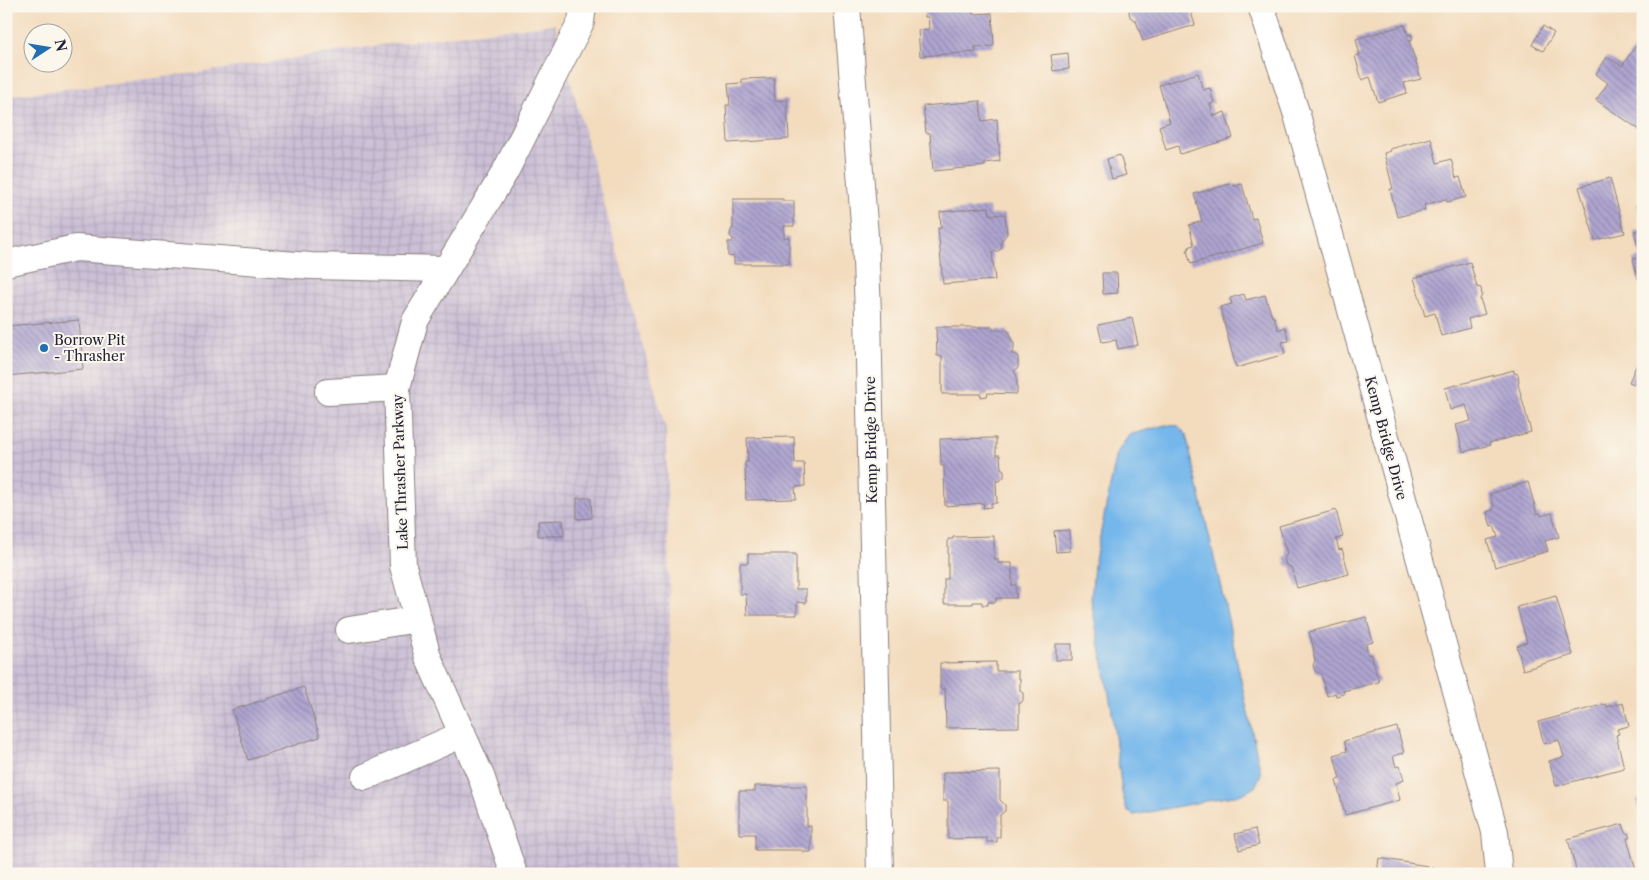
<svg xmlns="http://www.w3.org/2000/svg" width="1649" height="880" viewBox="0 0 1649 880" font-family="'Libre Caslon Text',serif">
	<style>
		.industrial { fill: url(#industrial-grid) }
		.water { fill: #76b7eb; stroke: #4c6c93 }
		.building { fill: url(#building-back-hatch) }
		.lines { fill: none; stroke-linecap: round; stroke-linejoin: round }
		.minor-casing { stroke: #8a7f7c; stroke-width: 28 }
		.minor { stroke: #fff; stroke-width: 26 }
		.poi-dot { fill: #1f6fb2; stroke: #fbf7ec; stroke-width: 2 }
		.labels { text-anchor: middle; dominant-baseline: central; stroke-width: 4; stroke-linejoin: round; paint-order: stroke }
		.poi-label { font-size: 14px; fill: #22223b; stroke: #fbf7ec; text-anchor: start }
		.street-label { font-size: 14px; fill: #22223b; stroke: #fbf7ec }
	</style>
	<defs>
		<pattern id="industrial-grid" width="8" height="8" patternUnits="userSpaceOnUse" patternTransform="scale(1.25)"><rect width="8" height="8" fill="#cbbfd5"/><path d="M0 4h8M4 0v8" fill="none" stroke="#aea4b8"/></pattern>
		<pattern id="building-back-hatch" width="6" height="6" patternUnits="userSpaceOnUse" patternTransform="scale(1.25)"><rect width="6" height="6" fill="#afa5d0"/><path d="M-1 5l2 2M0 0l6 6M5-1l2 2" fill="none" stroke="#8e86aa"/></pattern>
	</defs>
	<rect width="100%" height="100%" fill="#fbf7ec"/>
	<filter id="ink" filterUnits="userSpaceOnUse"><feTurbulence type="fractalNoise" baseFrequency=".02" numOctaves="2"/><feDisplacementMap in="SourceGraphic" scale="10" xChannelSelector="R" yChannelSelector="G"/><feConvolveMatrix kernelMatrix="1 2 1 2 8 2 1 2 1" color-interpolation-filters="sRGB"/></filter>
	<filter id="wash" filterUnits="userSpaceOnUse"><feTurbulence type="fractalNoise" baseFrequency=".0096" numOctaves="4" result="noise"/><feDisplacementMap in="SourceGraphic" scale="20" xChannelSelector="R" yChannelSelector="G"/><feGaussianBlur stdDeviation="1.12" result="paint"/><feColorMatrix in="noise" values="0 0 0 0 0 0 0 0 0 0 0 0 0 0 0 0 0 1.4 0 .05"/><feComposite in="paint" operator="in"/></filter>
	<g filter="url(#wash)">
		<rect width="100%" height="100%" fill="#f3dcbe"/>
		<polygon class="industrial" points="555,24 666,430 675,874 6,874 6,96 204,72 401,42"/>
		<polygon class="water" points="1165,425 1178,426 1186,434 1226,610 1261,774 1255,787 1242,794 1134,815 1127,811 1122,792 1111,705 1091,600 1094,565 1117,453 1129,435"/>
		<g id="blocks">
			<g class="building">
				<polygon points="924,6 972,6 973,14 992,13 994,46 975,47 976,52 920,56 918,30 929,29 928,17 925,17"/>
				<polygon points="1131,6 1189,6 1195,25 1143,41 1136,21 1130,17 1129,11"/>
				<polygon points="1405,25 1408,35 1411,34 1413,40 1409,41 1421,79 1404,83 1407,93 1378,102 1370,77 1362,80 1355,56 1360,55 1356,39"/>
				<polygon points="1543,26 1554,33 1543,51 1532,45"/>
				<polygon points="1643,35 1643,132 1596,100 1608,83 1596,74 1607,57 1622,66"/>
				<polygon points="1068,53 1069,69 1053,71 1051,55"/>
				<polygon points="1198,73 1203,90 1210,88 1214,103 1210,104 1214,116 1225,112 1233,138 1180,154 1178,146 1166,150 1159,126 1170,122 1159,85"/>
				<polygon points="774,78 775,101 787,100 789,139 728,143 726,105 730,105 728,84 742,83 742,79"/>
				<polygon points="980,101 982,121 997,119 1000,161 985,163 985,166 933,171 930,133 926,133 923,106"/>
				<polygon points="1431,138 1437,163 1451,159 1456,178 1460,177 1466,197 1447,202 1446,199 1424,205 1425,210 1397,217 1390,189 1393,189 1384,153 1391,151 1390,149"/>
				<polygon points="1120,155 1126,175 1112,179 1107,159"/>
				<polygon points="1610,178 1625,233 1595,240 1579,187"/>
				<polygon points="1234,183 1234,186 1242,184 1252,219 1256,218 1263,243 1191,264 1187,251 1190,246 1194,245 1189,225 1202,221 1194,194"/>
				<polygon points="733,199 783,199 783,201 794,201 794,226 784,226 784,238 789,237 789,264 734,264 734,257 728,256 728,242 733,242 733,239 730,236 731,230 733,229"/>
				<polygon points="1643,202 1643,223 1642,223 1637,204"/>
				<polygon points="989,207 990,215 1005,214 1007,234 1001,241 1002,248 998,251 992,252 995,280 943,284 938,228 941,228 940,212"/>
				<polygon points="1643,229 1643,250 1639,251 1634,231"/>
				<polygon points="1643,257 1643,278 1638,279 1633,259"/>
				<polygon points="1470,262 1477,287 1481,288 1482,295 1480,299 1485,314 1468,319 1470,328 1441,336 1435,313 1425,316 1414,278"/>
				<polygon points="1102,273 1117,273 1118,293 1103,294"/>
				<polygon points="1244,294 1246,300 1265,295 1272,317 1274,317 1278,330 1285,327 1289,341 1282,342 1285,354 1236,368 1220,307 1232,304 1230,298"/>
				<polygon points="1132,318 1138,345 1118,349 1116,340 1102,342 1098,325"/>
				<polygon points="79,320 83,369 6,376 6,326"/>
				<polygon points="936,327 993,327 993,330 1007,330 1011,335 1011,339 1014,343 1014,349 1011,354 1014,354 1018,357 1018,368 1014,371 1017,376 1017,394 988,393 987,396 981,397 981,394 942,394 942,356 937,356"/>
				<polygon points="1641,355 1643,356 1643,388 1629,382"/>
				<polygon points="1514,370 1514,373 1518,374 1519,382 1518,384 1531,432 1489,443 1490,445 1463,452 1456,425 1471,421 1466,405 1450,410 1445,388"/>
				<polygon points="794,437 795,463 804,463 805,486 795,487 796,499 746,500 745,462 748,462 747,438"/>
				<polygon points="996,438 996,455 1000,455 1001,468 1004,470 1004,477 1000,481 996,481 997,503 991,503 991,507 983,508 984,503 945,506 944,466 941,466 940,439"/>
				<polygon points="1528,482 1537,514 1540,513 1541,516 1552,513 1559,537 1545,541 1548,551 1495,567 1487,540 1498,537 1494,526 1491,527 1487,512 1493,510 1494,507 1490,494"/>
				<polygon points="577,498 591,498 592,518 577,519"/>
				<polygon points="1336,510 1343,537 1336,539 1339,550 1342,549 1349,574 1297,588 1291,567 1286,565 1284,558 1287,554 1279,526"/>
				<polygon points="563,520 564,536 538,536 538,521"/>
				<polygon points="1069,530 1070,551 1056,552 1054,531"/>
				<polygon points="994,536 994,559 998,559 998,563 1012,563 1012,585 1016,585 1016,598 996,598 996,602 988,602 988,605 982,605 982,602 973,602 973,604 944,604 944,579 948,579 948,539 953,539 953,537"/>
				<polygon points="748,554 796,554 796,589 806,589 806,603 797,602 797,615 747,615 746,594 740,594 740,563 748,563"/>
				<polygon points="1556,596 1573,655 1523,670 1517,646 1527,642 1517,607"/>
				<polygon points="1366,617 1373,642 1366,644 1368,655 1371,654 1379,682 1343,691 1344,694 1336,696 1335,693 1327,696 1321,674 1315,671 1313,665 1315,661 1313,649 1314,649 1309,632"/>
				<rect x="1056" y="644" width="16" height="16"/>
				<polygon points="996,662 996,671 1018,671 1018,678 1020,678 1020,691 1023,693 1023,700 1021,703 1019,703 1019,727 946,728 945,689 940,689 940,663"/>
				<polygon points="304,687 320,737 248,760 232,710"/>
				<polygon points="1623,703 1629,726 1617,729 1619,734 1616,735 1624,768 1556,786 1549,761 1564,757 1559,740 1544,744 1538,722 1606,704 1607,707"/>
				<polygon points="1397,727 1404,753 1393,756 1396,767 1400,766 1404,780 1396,783 1400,800 1345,815 1336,780 1340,779 1334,755 1347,751 1344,741"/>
				<polygon points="1000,771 1000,800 1005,805 1005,811 1000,815 1000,837 997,837 997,842 987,842 987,838 948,839 948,801 943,801 943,773 948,773 948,772"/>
				<polygon points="755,786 807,786 807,826 811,826 811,852 803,852 803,850 755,850 755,834 739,834 739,791 755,791"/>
				<polygon points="1643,798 1643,813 1640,814 1636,800"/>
				<polygon points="1623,824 1626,833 1628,833 1630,838 1627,838 1637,874 1577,874 1568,839"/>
				<polygon points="1255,829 1259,845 1239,850 1235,834"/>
				<polygon points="1379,858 1433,867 1432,874 1377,874"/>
			</g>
		</g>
	</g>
	<g filter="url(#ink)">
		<use href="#blocks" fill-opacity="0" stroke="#8a7f7c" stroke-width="1"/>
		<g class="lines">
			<g class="minor-casing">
				<g id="minor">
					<polyline points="847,6 865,236 868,313 880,874"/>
					<polyline points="1261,6 1297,115 1495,832 1499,874"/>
					<polyline points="6,263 76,248 311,266 446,269"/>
					<polyline points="328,392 397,388"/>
					<polyline points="349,630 418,619"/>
					<polyline points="365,777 463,734"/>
					<polyline points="514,874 481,776 428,657 403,566 397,388 415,321 505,172 581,22 583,6"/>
				</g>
			</g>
			<use href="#minor" class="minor"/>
		</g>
	</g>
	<circle class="poi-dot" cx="44" cy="348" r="5"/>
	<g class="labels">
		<g class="poi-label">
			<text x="54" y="340">Borrow Pit<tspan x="54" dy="16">- Thrasher</tspan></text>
		</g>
		<g class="street-label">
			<text transform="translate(1386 438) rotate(75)">Kemp Bridge Drive</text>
			<text transform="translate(871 440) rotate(-91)">Kemp Bridge Drive</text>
			<text transform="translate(400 472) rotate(-92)">Lake Thrasher Parkway</text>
		</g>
	</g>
	<rect width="1649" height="880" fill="none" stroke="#fbf7ec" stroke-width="25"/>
	<g transform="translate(48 48) rotate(78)"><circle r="24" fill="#fbf7ec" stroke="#a4a2a5"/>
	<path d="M0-4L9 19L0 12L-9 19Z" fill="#1f6fb2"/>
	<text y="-8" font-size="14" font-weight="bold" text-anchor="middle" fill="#22223b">N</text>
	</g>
</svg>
